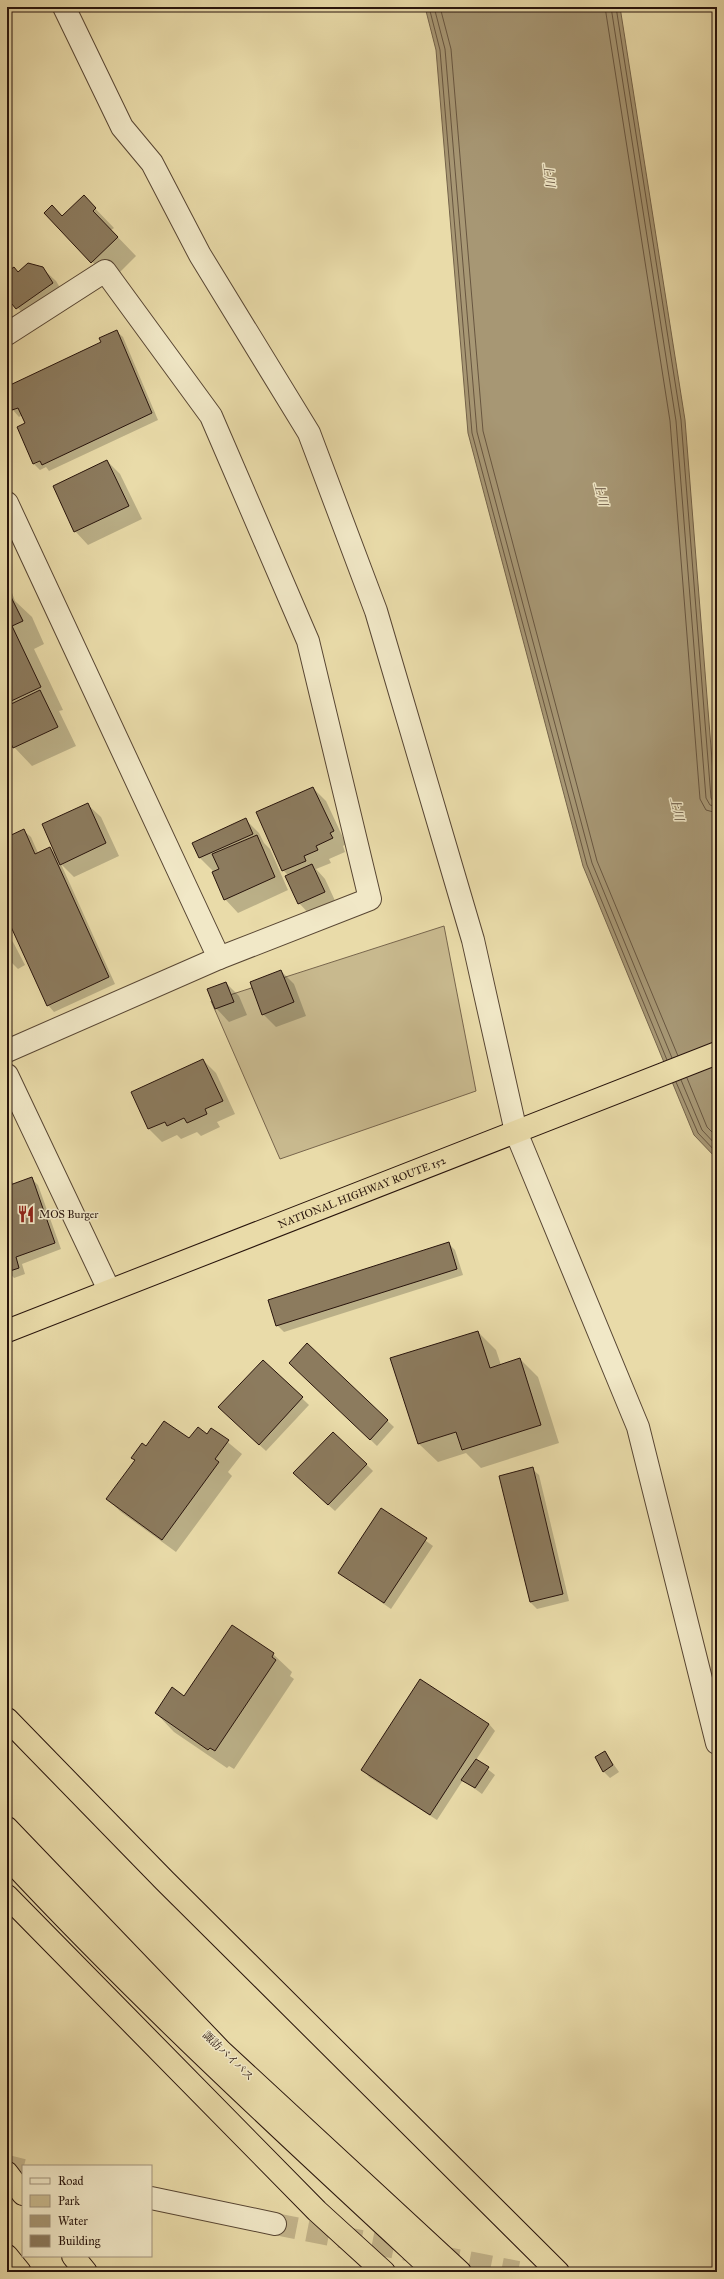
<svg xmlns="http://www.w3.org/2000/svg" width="724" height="2279" viewBox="0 0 724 2279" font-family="'IM FELL Great Primer','Noto Serif JP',serif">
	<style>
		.green { fill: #c8b98e; stroke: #78664d }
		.water { fill: #a79774; stroke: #74634a }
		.shadow { fill: #0003; fill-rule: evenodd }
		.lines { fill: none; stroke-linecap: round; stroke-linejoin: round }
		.shore { stroke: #685640; stroke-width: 1 }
		.building { fill: #8c7b5e; stroke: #28140c }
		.minor-tunnel { stroke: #c2b38a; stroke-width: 22; stroke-dasharray: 22 11; stroke-linecap: butt }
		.minor-casing { stroke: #584633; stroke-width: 24 }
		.highway-casing { stroke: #28140c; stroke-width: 24 }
		.minor { stroke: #f1e8c7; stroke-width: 22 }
		.highway { stroke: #e9dba9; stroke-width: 22 }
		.labels { text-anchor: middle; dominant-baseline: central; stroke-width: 3; stroke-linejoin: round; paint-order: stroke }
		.street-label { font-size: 11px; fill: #28140c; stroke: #f1e8c7 }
		.poi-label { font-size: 11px; fill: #28140c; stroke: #f1e8c7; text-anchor: start }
		.water-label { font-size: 12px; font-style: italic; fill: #5b4836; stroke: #f1e8c7 }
	</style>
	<rect width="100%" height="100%" fill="#e9dba9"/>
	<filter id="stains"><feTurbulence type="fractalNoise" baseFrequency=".005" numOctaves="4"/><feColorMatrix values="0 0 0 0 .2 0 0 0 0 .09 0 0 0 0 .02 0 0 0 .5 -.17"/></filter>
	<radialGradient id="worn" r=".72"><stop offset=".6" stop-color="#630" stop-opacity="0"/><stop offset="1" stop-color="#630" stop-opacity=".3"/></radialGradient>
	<polygon class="green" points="444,926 476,1091 280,1159 211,1001"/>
	<polygon class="water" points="425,7 620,7 685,420 717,823 717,1159 694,1135 583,866 468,433 436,50"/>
	<g class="shadow">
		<polygon points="84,197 114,228 111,230 136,256 111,281 45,213 63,217"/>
		<polygon points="42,268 56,281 65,296 30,321 7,296 7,273"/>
		<path d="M116,331L123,337L158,420L49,471L46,467L40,470L34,464L26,424L22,415L19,417L13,410L7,393L103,343ZM45,459L35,464V462Z"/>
		<polygon points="107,461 120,474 142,519 88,545 75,531 54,486"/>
		<polygon points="7,579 15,601 32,617 44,644 34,649 63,710 59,711 76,746 32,766 14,747 7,733"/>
		<polygon points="313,788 326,801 346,844 343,846 345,852 329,859 331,863 316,869 325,879 337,905 312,917 299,903 289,876 283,870"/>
		<polygon points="87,804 101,817 119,856 74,877 61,864 115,984 54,1012 48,1005 7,919 7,838 24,831 31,837 38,853 50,848 57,855"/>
		<polygon points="246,820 259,833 264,843 270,849 288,890 238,913 225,899 214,872 200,858 193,843"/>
		<polygon points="7,937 13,942 25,965 18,969 7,958"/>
		<polygon points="281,971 294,984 306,1016 276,1027 263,1014"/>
		<polygon points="226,983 239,996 247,1015 229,1022 216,1008"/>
		<polygon points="203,1060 216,1073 235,1114 217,1122 220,1127 201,1136 197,1132 181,1139 177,1135 162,1142 149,1129 132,1092"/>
		<polygon points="7,1170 14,1185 31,1178 38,1185 61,1249 22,1264 25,1274 14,1278 7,1270"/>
		<polygon points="448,1243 455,1250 463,1275 284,1332 277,1325"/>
		<polygon points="478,1332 496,1350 501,1365 520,1359 538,1377 559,1443 481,1468 466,1453 438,1462 419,1444"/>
		<polygon points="307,1345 394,1427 377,1446 290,1363"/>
		<polygon points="263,1361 309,1405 266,1451 226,1414"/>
		<polygon points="212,1429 242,1454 228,1472 232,1476 176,1552 121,1512 107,1499 135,1461 133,1458 207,1435"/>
		<polygon points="366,1464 373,1471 335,1511 301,1480"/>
		<polygon points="532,1469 539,1475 569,1601 537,1609 530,1602 500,1476"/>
		<polygon points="382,1509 433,1546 391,1609 339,1573"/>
		<polygon points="273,1654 292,1672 290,1676 294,1679 234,1769 229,1766 227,1768 174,1732 156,1713 184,1697"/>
		<polygon points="489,1724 495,1731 476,1760 495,1775 482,1794 463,1780 437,1820 369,1777 363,1770"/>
		<polygon points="605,1752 619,1772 610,1778 603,1771"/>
	</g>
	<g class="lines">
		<g class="shore">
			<polyline points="429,7 440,50 472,433 587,865 667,1060"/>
			<polyline points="434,7 445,49 477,432 592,863 672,1058"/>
			<polyline points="440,7 451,49 483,431 597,861 678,1056"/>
			<polyline points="605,7 670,421 700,799 706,810 717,813"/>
			<polyline points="611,7 676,421 706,798 710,805 717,807"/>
			<polyline points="616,7 681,420 711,798 713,801 717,802"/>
			<polyline points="687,1078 707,1127 717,1137"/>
			<polyline points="681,1080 702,1130 717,1146"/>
			<polyline points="676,1082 698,1133 717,1153"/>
		</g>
	</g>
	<g class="building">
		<polygon points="84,195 96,208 93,211 118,237 91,263 44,213 52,205 62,216"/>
		<polygon points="28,263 43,267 53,283 16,309 7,298 7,272 14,267 18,272"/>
		<polygon points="117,330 152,413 42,465 40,461 33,464 17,427 25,423 18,408 12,410 7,400 7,392 11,391 8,386 101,342 99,338"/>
		<polygon points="107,460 129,506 74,532 53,486"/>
		<polygon points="9,593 23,621 12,626 41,687 7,703 7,595"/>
		<polygon points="40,690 58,727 13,748 7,735 7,706"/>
		<polygon points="313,787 334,831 330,833 333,838 316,846 318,850 304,856 306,861 282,871 256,812"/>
		<polygon points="88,803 106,843 60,865 42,824"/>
		<polygon points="246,818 253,834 199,858 192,843"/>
		<polygon points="24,829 35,854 50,847 109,977 47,1006 7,918 7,837"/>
		<polygon points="257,835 275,877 224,900 212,872 219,869 212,854"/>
		<polygon points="312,864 325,892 298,904 285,876"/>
		<polygon points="281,970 294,1002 262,1015 250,982"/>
		<polygon points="226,982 234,1002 215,1009 207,989"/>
		<polygon points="203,1059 223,1101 205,1109 207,1114 187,1123 184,1118 167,1126 165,1122 148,1129 131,1092"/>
		<polygon points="7,1176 10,1185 32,1177 55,1243 16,1257 19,1268 7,1272"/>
		<polygon points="449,1242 457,1269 276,1326 268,1300"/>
		<polygon points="478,1331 490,1368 520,1358 541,1425 462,1450 456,1432 418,1444 390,1358"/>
		<polygon points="307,1343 388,1420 370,1440 289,1363"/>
		<polygon points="263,1360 303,1397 259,1445 218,1407"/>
		<polygon points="164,1421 189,1438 198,1427 207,1434 211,1428 229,1440 215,1459 219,1462 162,1540 106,1499 135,1460 131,1458 142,1443 146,1446"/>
		<polygon points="333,1432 367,1464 328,1505 293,1473"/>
		<polygon points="533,1467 563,1594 530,1602 499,1476"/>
		<polygon points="381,1508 427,1538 384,1603 338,1573"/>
		<polygon points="232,1625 274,1653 272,1657 276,1660 215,1751 210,1748 208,1750 155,1713 172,1687 184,1696"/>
		<polygon points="420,1679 489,1724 430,1815 361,1770"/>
		<polygon points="605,1751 613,1765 603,1772 595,1757"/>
		<polygon points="476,1759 489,1767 475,1788 461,1780"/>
	</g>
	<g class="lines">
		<g class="minor-tunnel">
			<polyline points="7,2166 23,2170"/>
			<polyline points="275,2224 518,2272"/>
		</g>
		<g class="minor-casing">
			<g id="minor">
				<polyline points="64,7 122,127 152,163 200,255 309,433 376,611 473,940 516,1132 638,1427 717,1743"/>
				<polyline points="7,334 105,271 211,416 308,641 370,899 219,958 7,1051"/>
				<polyline points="7,503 219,958"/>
				<polyline points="7,1075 109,1290"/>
				<polyline points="151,2198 275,2224"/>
			</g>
		</g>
		<g class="highway-casing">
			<g id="highway">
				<path id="s1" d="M7,1331L717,1053"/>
				<polyline points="7,1719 165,1881 558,2272"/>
				<polyline points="7,1828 221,2051 460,2272"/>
				<path d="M7,1857C143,2003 289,2137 435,2272"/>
				<polyline points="7,1896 317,2211 384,2272"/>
				<polyline points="7,2173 23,2194"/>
				<polyline points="7,2256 20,2272"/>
				<polyline points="73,2256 86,2272"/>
			</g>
		</g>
		<use href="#minor" class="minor"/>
		<use href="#highway" class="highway"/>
	</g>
	<defs>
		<g id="restaurant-bare" transform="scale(1.38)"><path d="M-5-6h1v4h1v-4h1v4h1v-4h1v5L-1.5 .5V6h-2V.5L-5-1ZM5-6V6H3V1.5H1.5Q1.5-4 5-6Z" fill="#8f2418" stroke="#f1e8c7" stroke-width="2.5" paint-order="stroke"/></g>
	</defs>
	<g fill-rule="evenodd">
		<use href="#restaurant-bare" x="26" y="1214"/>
	</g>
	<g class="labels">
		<g class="street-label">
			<text stroke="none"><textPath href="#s1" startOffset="381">NATIONAL HIGHWAY ROUTE 152</textPath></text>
			<text transform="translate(228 2056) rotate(44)">諏訪バイパス</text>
		</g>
		<g class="poi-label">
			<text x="39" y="1214">MOS Burger</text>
		</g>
		<g class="water-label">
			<text transform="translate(549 175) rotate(83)">上川</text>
			<text transform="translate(601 494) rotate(76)">上川</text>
			<text transform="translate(677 809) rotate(76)">上川</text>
		</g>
	</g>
	<rect width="724" height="2279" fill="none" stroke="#e9dba9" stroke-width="24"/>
	<rect x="8" y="8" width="708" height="2263" fill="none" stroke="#28140c" stroke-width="2"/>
	<rect x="12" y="12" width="700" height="2255" fill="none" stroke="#28140c"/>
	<rect x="22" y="2165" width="130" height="92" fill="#f1e8c7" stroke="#a1937c"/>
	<rect x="30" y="2178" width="20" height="6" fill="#f1e8c7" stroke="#a1937c"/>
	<text x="58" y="2185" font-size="12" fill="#28140c">Road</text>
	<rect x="30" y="2195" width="20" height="12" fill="#c8b98e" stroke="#a1937c"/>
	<text x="58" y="2205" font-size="12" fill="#28140c">Park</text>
	<rect x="30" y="2215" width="20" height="12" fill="#a79774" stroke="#a1937c"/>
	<text x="58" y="2225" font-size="12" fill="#28140c">Water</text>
	<rect x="30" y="2235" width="20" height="12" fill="#8c7b5e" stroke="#a1937c"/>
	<text x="58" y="2245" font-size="12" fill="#28140c">Building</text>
	<rect width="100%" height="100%" filter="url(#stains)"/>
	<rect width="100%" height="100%" fill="url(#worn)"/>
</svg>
